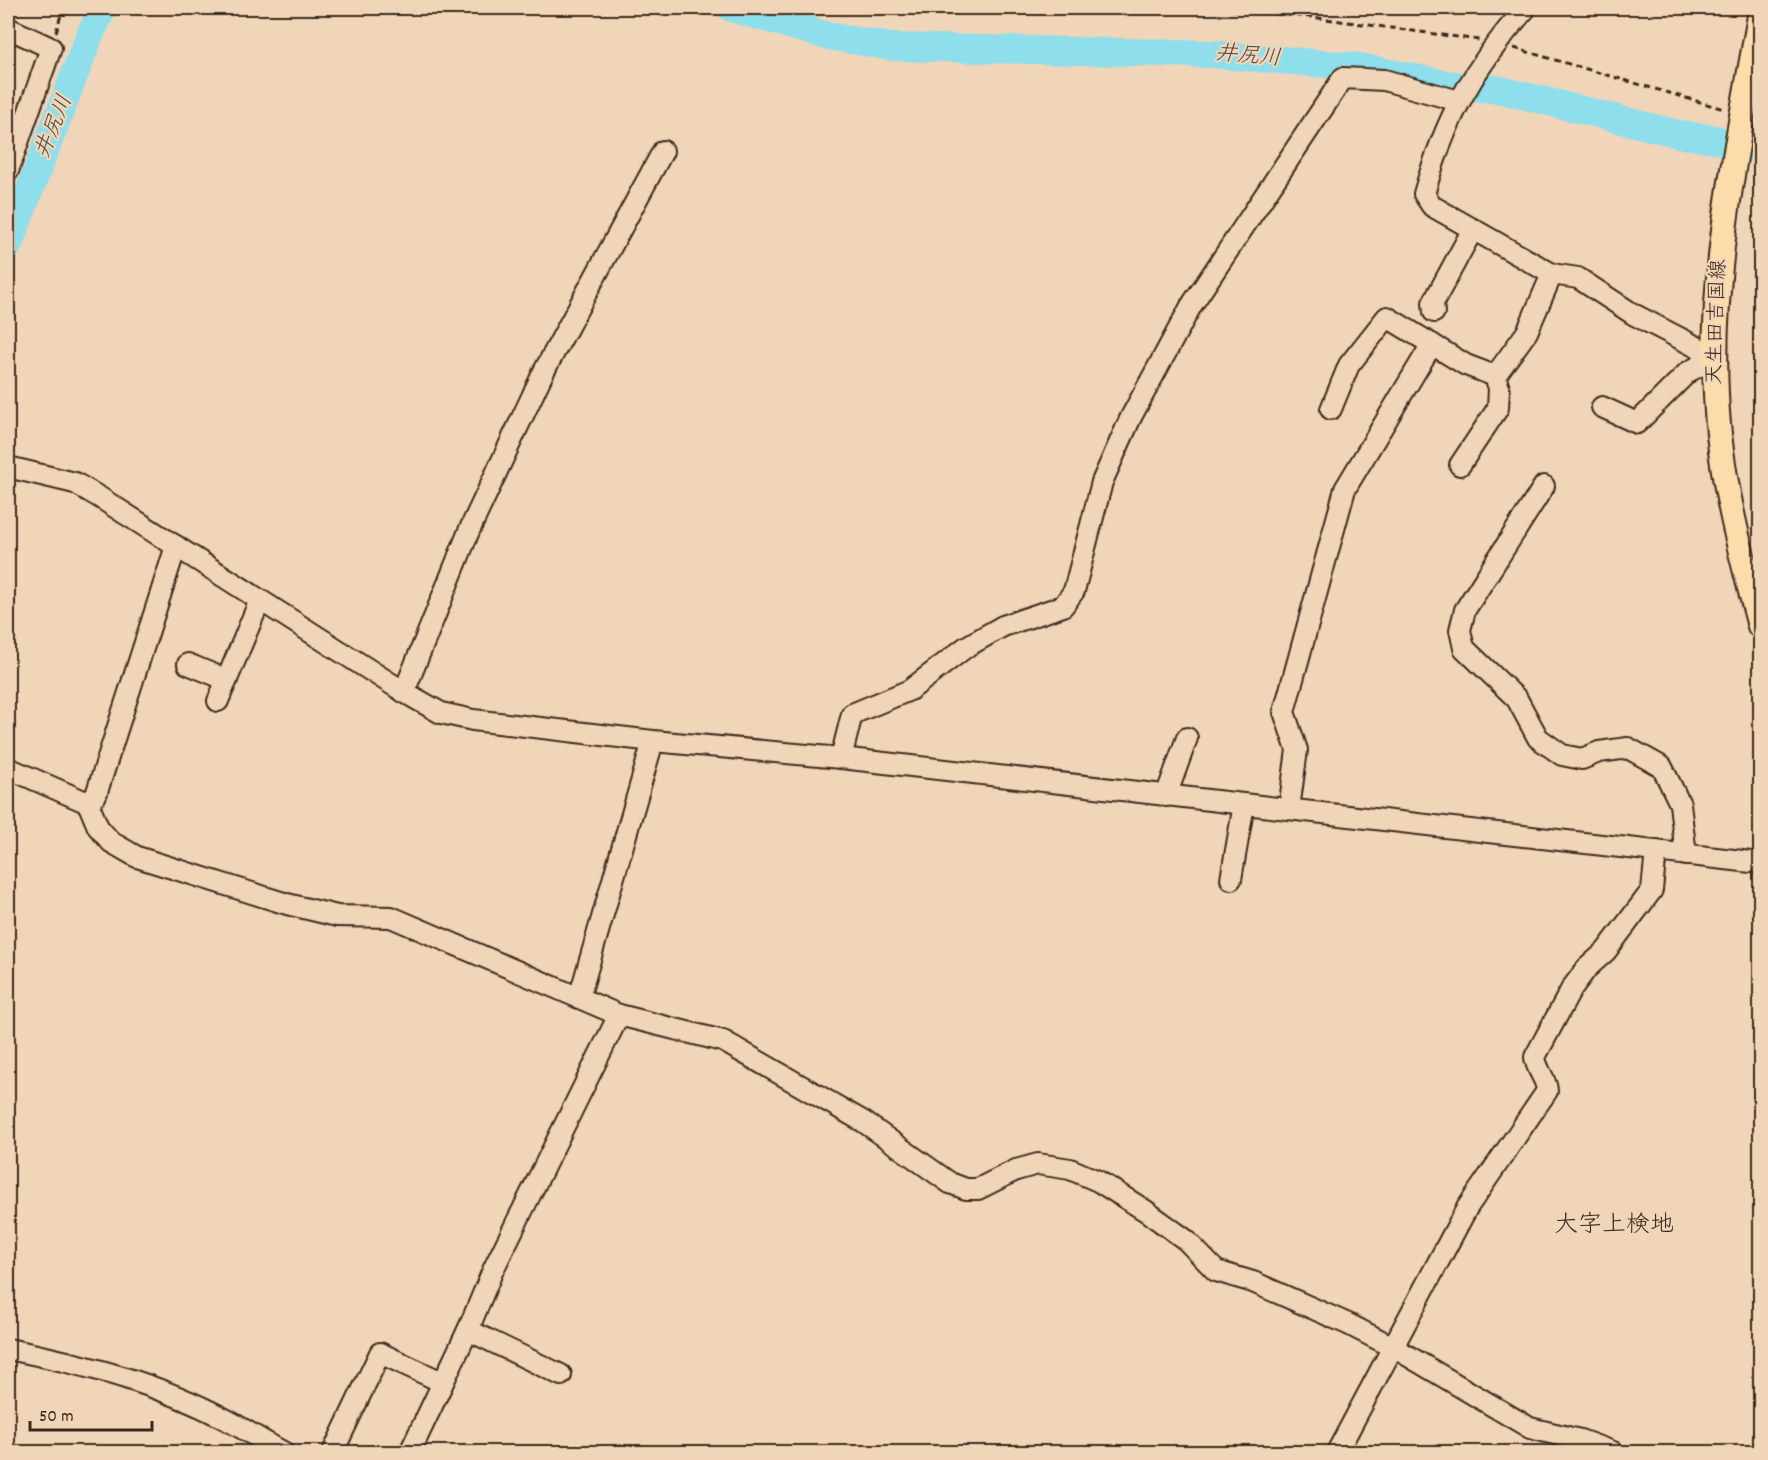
<svg xmlns="http://www.w3.org/2000/svg" width="1768" height="1460" viewBox="0 0 1768 1460" font-family="Dekko,'Klee One',sans-serif">
	<style>
		.lines { fill: none; stroke-linecap: round; stroke-linejoin: round }
		.stream { stroke: #6d969a; stroke-width: 4.5 }
		.river { stroke: #8edeec; stroke-width: 28 }
		.minor-casing { stroke: #3b2a1e; stroke-width: 24 }
		.major-casing { stroke: #3b2a1e; stroke-width: 28 }
		.path { stroke: #3b2a1e; stroke-width: 3; stroke-dasharray: 6 4.5; stroke-linecap: butt }
		.minor { stroke: #f1d5b8; stroke-width: 20 }
		.major { stroke: #fddcac; stroke-width: 24 }
		.labels { text-anchor: middle; dominant-baseline: central; stroke-width: 4.5; stroke-linejoin: round; paint-order: stroke }
		.street-label { font-size: 21px; fill: #3b2a1e; stroke: #f1d5b8 }
		.water-label { font-size: 22px; font-style: italic; fill: #47453d; stroke: #f1d5b8 }
		.quarter-label { font-size: 24px; fill: #3b2a1e; stroke: #f1d5b8 }
	</style>
	<rect width="100%" height="100%" fill="#f1d5b8"/>
	<filter id="ink" filterUnits="userSpaceOnUse"><feTurbulence type="fractalNoise" baseFrequency=".0167" numOctaves="2"/><feDisplacementMap in="SourceGraphic" scale="12" xChannelSelector="R" yChannelSelector="G"/><feConvolveMatrix kernelMatrix="1 2 1 2 8 2 1 2 1" color-interpolation-filters="sRGB"/></filter>
	<g filter="url(#ink)">
		<g class="lines">
			<polyline class="stream" points="8,754 16,763"/>
			<g class="river">
				<polyline points="731,8 828,36 892,47 1211,54 1360,67 1445,84 1501,90 1683,135 1715,139 1741,147 1760,149"/>
				<polyline points="8,246 89,37 103,8"/>
			</g>
			<g class="minor-casing">
				<g id="minor">
					<path d="M1526,8C1474,66 1445,119 1424,194L1432,206L1552,274L1578,278L1633,314L1716,357"/>
					<polyline points="8,28 51,48 8,171"/>
					<polyline points="1434,312 1433,303 1473,229"/>
					<polyline points="1602,407 1637,423 1688,372 1716,357"/>
					<polyline points="1331,409 1349,365 1387,317 1466,365 1495,376 1527,332 1552,274"/>
					<polyline points="1460,465 1498,408 1499,388 1495,376"/>
					<polyline points="8,467 75,483 99,497 404,692 441,713 473,720 653,741 841,758 1760,863"/>
					<polyline points="1544,486 1465,610 1460,630 1464,648 1517,699 1538,738 1562,755 1582,759 1599,752 1628,748 1662,767 1680,804 1686,855"/>
					<polyline points="188,664 227,680"/>
					<polyline points="404,692 469,531 543,373 663,151"/>
					<polyline points="218,701 260,600"/>
					<polyline points="841,758 852,714 910,690 966,647 1003,626 1063,606 1074,591 1102,482 1131,417 1191,306 1343,78 1384,80 1459,101"/>
					<polyline points="8,768 88,803"/>
					<polyline points="1166,796 1187,738"/>
					<polyline points="88,803 98,827 111,842 137,857 287,904 337,916 391,917 619,1015 723,1041 864,1122 950,1183 966,1189 978,1189 1016,1170 1038,1164 1070,1169 1098,1181 1146,1211 1186,1240 1216,1271 1253,1282 1348,1324 1393,1347 1530,1428 1580,1440 1613,1452"/>
					<polyline points="88,803 96,795 176,546"/>
					<polyline points="1289,809 1297,750 1284,712 1345,489 1432,344"/>
					<polyline points="1231,879 1244,804"/>
					<polyline points="579,998 653,741"/>
					<polyline points="468,1330 561,1375"/>
					<path d="M8,1349C83,1364 158,1383 227,1420C246,1430 264,1442 283,1452"/>
					<polyline points="333,1452 380,1353 442,1382"/>
					<polyline points="410,1452 468,1330 493,1270 619,1015"/>
					<path d="M1337,1452L1467,1208L1547,1091C1547,1079 1536,1070 1535,1057L1572,988L1587,968L1606,951L1652,890L1656,851"/>
				</g>
			</g>
			<g class="major-casing">
				<path id="major" d="M1760,16C1738,141 1710,267 1716,394C1719,473 1740,551 1760,626"/>
			</g>
			<g class="path">
				<polyline points="1212,8 1311,17 1479,40"/>
				<polyline points="56,32 63,8"/>
				<polyline points="1514,48 1724,109"/>
			</g>
			<use href="#minor" class="minor"/>
			<use href="#major" class="major"/>
		</g>
	</g>
	<g class="labels">
		<g class="street-label">
			<text transform="translate(1718 322) rotate(-88)">天生田吉国線</text>
		</g>
		<g class="water-label">
			<text transform="translate(1248 57) rotate(5)">井尻川</text>
			<text transform="translate(55 127) rotate(-68)">井尻川</text>
		</g>
		<g class="quarter-label">
			<text x="1614" y="1226">大字上検地</text>
		</g>
	</g>
	<rect width="1768" height="1460" fill="none" stroke="#f1d5b8" stroke-width="30"/>
	<rect x="15" y="15" width="1738" height="1430" fill="none" stroke="#3b2a1e" stroke-width="2" filter="url(#ink)"/>
	<path d="M30 1421v9h122v-9" fill="none" stroke="#3b2a1e" stroke-width="3"/>
	<text x="39" y="1421" font-size="18" fill="#3b2a1e" stroke="#f1d5b8" stroke-width="4.5" paint-order="stroke">50 m</text>
</svg>
